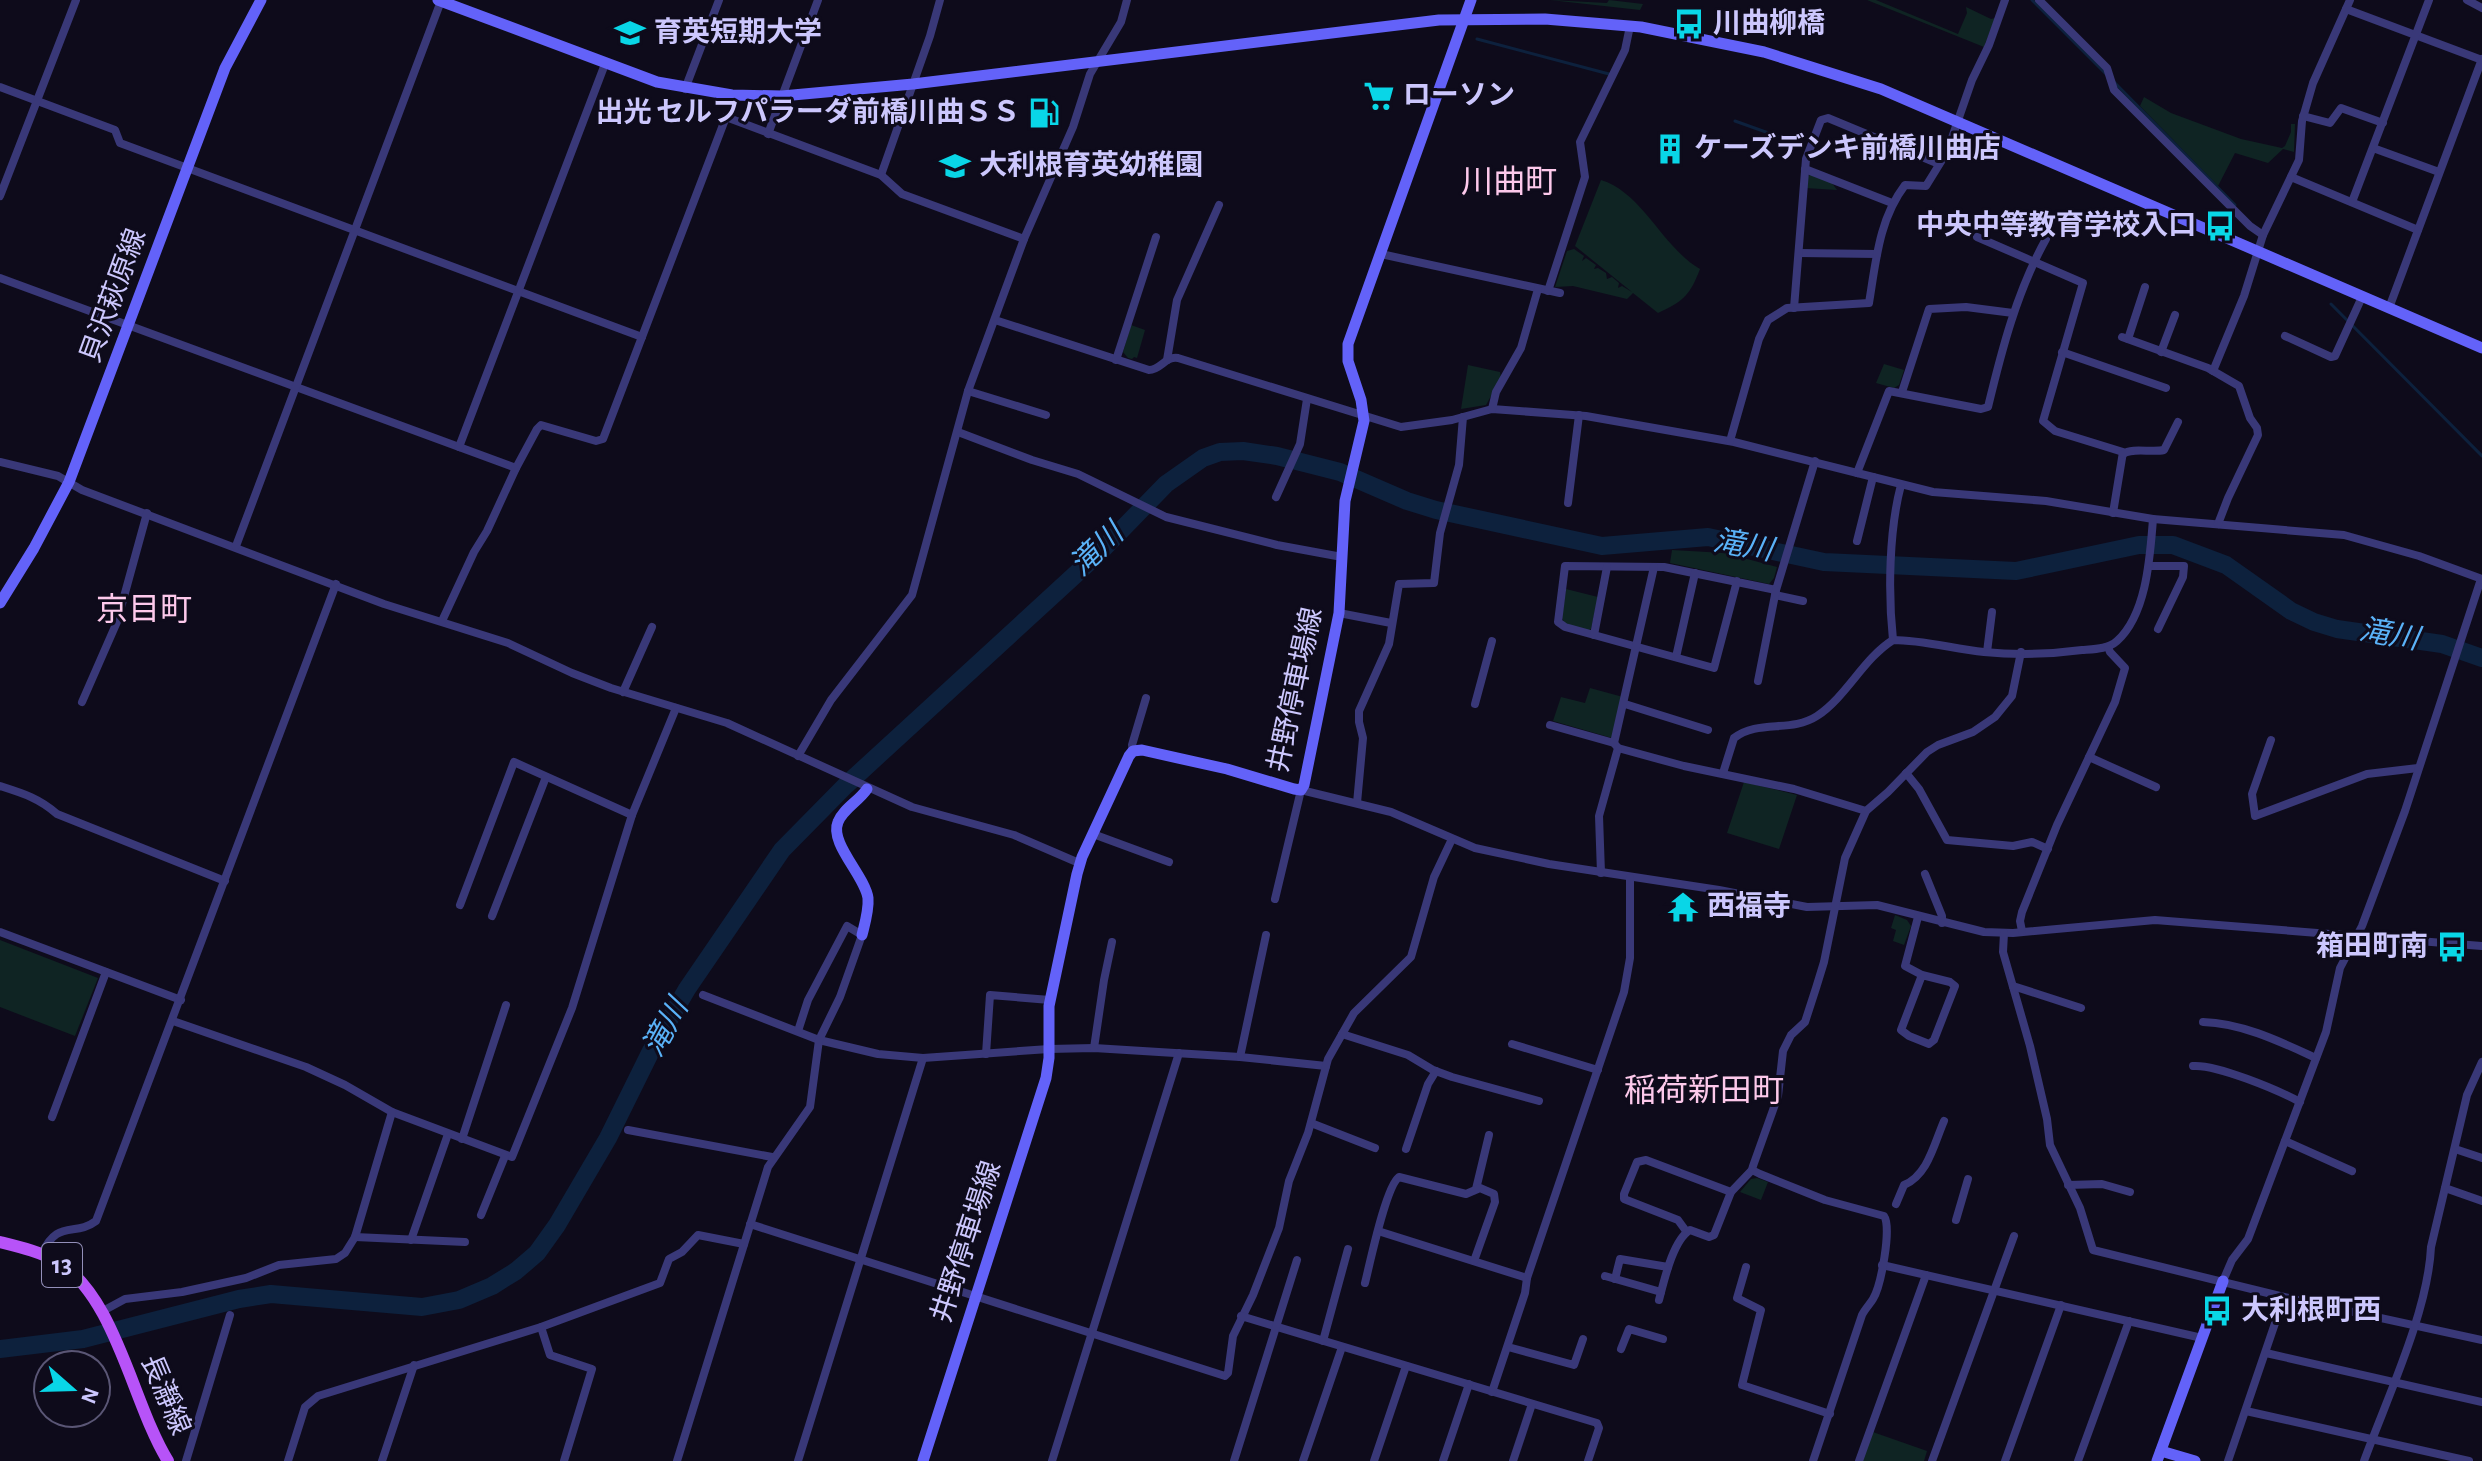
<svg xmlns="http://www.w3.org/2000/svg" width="2482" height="1461" viewBox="0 0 2482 1461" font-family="'Alegreya Sans','Noto Sans JP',sans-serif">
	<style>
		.green { fill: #0f2423 }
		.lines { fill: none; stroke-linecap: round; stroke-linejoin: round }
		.stream { stroke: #0d213d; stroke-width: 3 }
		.river { stroke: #0d213d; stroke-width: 18 }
		.street { stroke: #393878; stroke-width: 8 }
		.secondary { stroke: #6362f9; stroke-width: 11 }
		.primary { stroke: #b753f8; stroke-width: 12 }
		.labels { text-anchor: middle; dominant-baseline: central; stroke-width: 6; stroke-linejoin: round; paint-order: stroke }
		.shield { fill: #0e0b1b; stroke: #938fb9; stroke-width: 2 }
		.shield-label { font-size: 26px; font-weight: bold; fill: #ccc7fd }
		.poi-label { font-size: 28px; font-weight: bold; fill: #ccc7fd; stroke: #0e0b1b; text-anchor: start }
		.street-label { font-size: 28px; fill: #ccc7fd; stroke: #0e0b1b }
		.water-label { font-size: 30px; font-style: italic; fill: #5ab2f8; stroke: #0e0b1b }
		.quarter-label { font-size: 32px; fill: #fdc9eb; stroke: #0e0b1b }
	</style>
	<rect width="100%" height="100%" fill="#0e0b1b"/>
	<g class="green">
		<polygon points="1550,0 1607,3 1609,0 1643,4 1640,10"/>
		<polygon points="1867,0 1876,0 1958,34 1967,13 1966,7 1991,19 1995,18 1984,47"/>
		<polygon points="2144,97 2171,113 2241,139 2282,148 2285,146 2291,132 2291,124 2295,124 2294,152 2283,149 2268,163 2235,153 2218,186 2140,106"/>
		<polygon points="1811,174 1832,183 1837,190 1805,188 1807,177"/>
		<path d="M1601,180C1643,193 1662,247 1700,269C1690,295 1684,301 1658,313L1633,293L1627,299L1573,286L1555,287L1567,251L1574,249L1584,256L1582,261L1586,258L1596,265L1594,269L1598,268L1606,273L1607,279L1612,277L1619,283L1618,288L1622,286L1632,292L1575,246Z"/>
		<polygon points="1131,325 1145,330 1137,358 1134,357 1132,359 1128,358 1123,352"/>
		<polygon points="1884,364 1904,370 1899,385 1894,388 1876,383"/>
		<polygon points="1468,365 1500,372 1501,378 1486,405 1461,409"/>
		<polygon points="1672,550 1725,553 1777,567 1774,578 1769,584 1670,563"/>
		<polygon points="1566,589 1598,597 1591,629 1587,631 1565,624 1562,618"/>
		<polygon points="1590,688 1623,697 1612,738 1553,721 1561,697 1585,703"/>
		<polygon points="1744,782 1797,795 1779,849 1727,833"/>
		<polygon points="1895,915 1907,920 1911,926 1904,945 1893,941 1896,930 1891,928"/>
		<polygon points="0,940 98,978 75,1036 0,1007"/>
		<polygon points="1757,1178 1768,1182 1761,1200 1740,1192 1751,1179"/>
		<polygon points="1870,1431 1927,1451 1924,1461 1859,1461"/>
	</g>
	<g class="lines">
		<g class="stream">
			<polyline points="2032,0 2106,74"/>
			<polyline points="1477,39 1609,74"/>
			<polyline points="2114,82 2235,205"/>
			<polyline points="1735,121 1780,137"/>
			<polyline points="2331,304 2482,456"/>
		</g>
		<polyline class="river" points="0,1349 83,1339 239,1299 271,1294 422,1307 459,1300 492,1286 516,1271 537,1253 557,1225 608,1138 651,1051 687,989 782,850 846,785 1101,551 1166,484 1203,458 1220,452 1243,451 1277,456 1340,472 1407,501 1436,510 1602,546 1708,537 1824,562 2016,571 2139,545 2173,545 2226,565 2291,611 2314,622 2337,629 2442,644 2482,658"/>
		<g class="street">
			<polyline points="2039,0 2107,68 2114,90 2250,226 2263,235"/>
			<polyline points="2467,0 2482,8"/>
			<polyline points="2346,9 2482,60"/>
			<polyline points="0,87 115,130 120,143 642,337"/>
			<polyline points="685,89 719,0"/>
			<polyline points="2303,116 2330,123 2341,108 2383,123"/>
			<polyline points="768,134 818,0"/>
			<polyline points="2373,148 2439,172"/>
			<polyline points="1805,169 1892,203"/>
			<polyline points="881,175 930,36 940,0"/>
			<polyline points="2291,177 2418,230"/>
			<polyline points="0,196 76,0"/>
			<polyline points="2352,202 2429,0"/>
			<polyline points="1977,237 2083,283 2043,421 2055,431 2123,452 2113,513"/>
			<polyline points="1799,253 1877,254"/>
			<polyline points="1381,254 1560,293"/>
			<polyline points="0,278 516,468"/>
			<polyline points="1548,291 1585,177 1580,142 1625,50 1630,26"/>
			<polyline points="1794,308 1806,159 1821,120 1828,118 1939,164"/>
			<polyline points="2389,308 2482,59"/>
			<path d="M995,320L1149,370C1161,370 1165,356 1178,358L1401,427L1452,420L1492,409L1586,416L1734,442L1933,492L2046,501L2153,519L2344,535L2419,556L2482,579"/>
			<polyline points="2285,336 2331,357 2335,356 2362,297"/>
			<polyline points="2122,337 2208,368 2239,386 2250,418 2257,428 2258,435 2228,498 2218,524"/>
			<polyline points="2128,339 2145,287"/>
			<polyline points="2062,352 2166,388"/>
			<polyline points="2161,352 2175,315"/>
			<polyline points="1116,360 1156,237"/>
			<polyline points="1167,360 1177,300 1219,205"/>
			<polyline points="2213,371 2244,296 2263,235 2299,160 2302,121 2313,83 2350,0"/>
			<polyline points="968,391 1046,415"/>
			<polyline points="1902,392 1929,309 1966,307 2013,313"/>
			<polyline points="1492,409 1496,392 1521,348 1538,289"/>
			<polyline points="958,432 1032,460 1078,474 1166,517 1277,545 1342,557"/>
			<path d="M1730,441L1759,339L1768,320L1787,308L1869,303C1876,261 1879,219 1905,185L1926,186L1947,152L1972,80L1989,45L2005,0"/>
			<polyline points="459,447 605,64"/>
			<path d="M2123,454C2133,447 2151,453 2164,450L2178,422"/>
			<polyline points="0,462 58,476 82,490 384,604 508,643 572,673 611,688 727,723 912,807 1014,835 1079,863"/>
			<path d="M1857,473L1889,391L1981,409L1988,407C2002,349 2017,291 2046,239"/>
			<polyline points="1276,497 1300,444 1307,399"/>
			<polyline points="1568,503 1579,415"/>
			<polyline points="1857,541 1873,477"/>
			<polyline points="236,546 441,1"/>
			<polyline points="2150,566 2184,566 2183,577 2158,629"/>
			<polyline points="1737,581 1714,668 1565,627 1558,622 1565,566 1664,567 1776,590 1815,461"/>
			<polyline points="1775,595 1803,601"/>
			<polyline points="1339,613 1391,623"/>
			<polyline points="442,621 474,552 487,531 516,468 537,429 541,425 596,441 603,439 726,117 881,175 902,194 1024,239"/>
			<polyline points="1594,635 1607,567"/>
			<path d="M1893,640C1888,593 1889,530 1901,485"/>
			<polyline points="1987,652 1992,612"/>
			<polyline points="1676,657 1695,573"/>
			<polyline points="1758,681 1776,590"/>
			<polyline points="623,692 652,627"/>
			<polyline points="82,702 117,622 147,513"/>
			<polyline points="1475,704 1492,641"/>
			<polyline points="1625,704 1708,730"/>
			<polyline points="1550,725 1614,743"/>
			<polyline points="2271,740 2252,794 2255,816 2367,774 2418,768"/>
			<polyline points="1618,748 1684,766 1794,789 1866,811"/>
			<polyline points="1133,751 1132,745 1146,698"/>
			<polyline points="798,756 831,700 912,595 968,391 1024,239 1073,127 1090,74 1121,22 1127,0"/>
			<polyline points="2089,757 2156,787"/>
			<path d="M1723,773L1734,738C1758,719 1791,733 1817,716C1847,696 1863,659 1893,640C1923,640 1954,649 1984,652C2015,655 2052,654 2082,650C2095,649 2108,649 2117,641C2147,614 2150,556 2153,519"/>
			<polyline points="1906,773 1919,789 1947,840 2013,846 2032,842 2048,849"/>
			<path d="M0,786C22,793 39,798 57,814L225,881"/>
			<polyline points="1357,803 1363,738 1359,722 1359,711 1389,644 1399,584 1434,583 1440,533 1459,465 1463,417"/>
			<polyline points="1093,834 1169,862"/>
			<polyline points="1601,873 1599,816 1618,748 1614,743 1654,567"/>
			<polyline points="1925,874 1942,916 1942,923"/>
			<polyline points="1275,899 1301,790 1391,812 1475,848 1549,864 1719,890 1807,907 1877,905 1984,932 2013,933 2155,920 2482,946"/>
			<polyline points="460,905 514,762 632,815"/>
			<polyline points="492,916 546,777"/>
			<polyline points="1918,917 1905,966 1922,975 1950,982 1955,986 1934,1040 1929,1044 1909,1036 1901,1030 1922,975"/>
			<polyline points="2022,931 2020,921 2022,912 2057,825 2115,702 2125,668 2110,652 2108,647"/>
			<polyline points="0,932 181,1000"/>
			<polyline points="2004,933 2003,952 2030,1046 2047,1119 2050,1145 2080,1208 2093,1250 2284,1297 2482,1340"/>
			<polyline points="2013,986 2081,1008"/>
			<polyline points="703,995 819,1040 878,1054 923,1058 1049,1049 1094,1048 1240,1057 1326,1066"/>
			<polyline points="173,1021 306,1067 345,1085 392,1112 512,1157 572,1008 632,815 676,708"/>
			<path d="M2203,1022C2242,1023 2281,1042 2316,1058"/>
			<polyline points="1342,1034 1408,1055 1433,1070 1452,1077 1539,1101"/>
			<polyline points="1512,1044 1598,1070"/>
			<polyline points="1094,1048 1104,980 1112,942"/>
			<polyline points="986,1054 990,995 1050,1000"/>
			<polyline points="1240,1057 1266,935"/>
			<path d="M2193,1066C2216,1064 2278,1090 2300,1102"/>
			<polyline points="52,1117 106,972"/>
			<polyline points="1311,1123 1375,1148"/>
			<polyline points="628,1130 772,1157"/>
			<polyline points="462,1139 506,1005"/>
			<polyline points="2285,1141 2352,1171"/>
			<polyline points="1406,1149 1428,1084 1436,1071"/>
			<polyline points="2455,1149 2482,1158"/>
			<polyline points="2068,1185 2102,1184 2130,1192"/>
			<polyline points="2445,1188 2482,1201"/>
			<polyline points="1476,1189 1489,1135"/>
			<path d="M1896,1204L1904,1185C1928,1175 1934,1144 1944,1121"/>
			<polyline points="481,1215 505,1156"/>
			<polyline points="1956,1220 1968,1179"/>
			<polyline points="750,1224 1225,1376 1228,1373 1233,1336 1253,1295 1279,1228 1289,1181 1308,1133 1328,1059 1354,1013 1411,957 1434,877 1452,839"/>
			<polyline points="1378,1231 1527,1278"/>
			<polyline points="1686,1231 1678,1220 1624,1199 1624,1194 1637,1162 1646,1160 1731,1192"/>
			<polyline points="355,1237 465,1242"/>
			<polyline points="411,1240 448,1134"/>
			<path d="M42,1254C57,1219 75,1237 96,1221L336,584"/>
			<polyline points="1882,1265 2202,1338"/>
			<polyline points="1746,1267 1737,1298 1761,1310 1742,1385 1830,1414"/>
			<polyline points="1605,1276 1661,1292"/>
			<polyline points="1615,1279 1620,1259 1668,1267"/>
			<polyline points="2223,1281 2232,1260 2248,1239 2326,1032 2340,968 2362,926 2405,811 2481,579"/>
			<path d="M1365,1283C1370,1263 1386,1186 1399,1177L1466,1194L1480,1188L1494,1194L1495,1202L1474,1261"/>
			<path d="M1659,1300C1664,1281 1673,1240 1690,1230L1709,1237L1714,1235L1731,1192L1752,1170"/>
			<polyline points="101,1312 125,1299 182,1292 246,1278 279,1265 336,1259 345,1253 355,1237 392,1112"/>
			<polyline points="1241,1316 1597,1423 1599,1428 1588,1461"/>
			<polyline points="541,1327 550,1355 592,1369 564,1461"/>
			<polyline points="1323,1341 1348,1249"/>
			<polyline points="1508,1347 1574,1365 1583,1339"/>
			<polyline points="1621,1349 1629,1329 1663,1339"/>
			<polyline points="2266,1353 2482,1402"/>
			<polyline points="1492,1392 1525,1293 1527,1278 1624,992 1630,958 1630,878"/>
			<polyline points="2246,1411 2469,1461"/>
			<polyline points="186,1461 230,1315"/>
			<polyline points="288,1461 305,1407 318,1396 541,1327 660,1283 669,1259 682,1252 698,1235 744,1244"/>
			<polyline points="382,1461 414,1365"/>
			<polyline points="677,1461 768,1167 810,1107 819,1040 840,997 862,935 847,926 808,1000 798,1031"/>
			<polyline points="798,1461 923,1058"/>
			<polyline points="1052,1461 1179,1053"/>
			<polyline points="1234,1461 1297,1260"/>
			<polyline points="1303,1461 1342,1347"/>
			<polyline points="1374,1461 1406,1366"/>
			<polyline points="1443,1461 1469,1384"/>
			<polyline points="1513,1461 1532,1404"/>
			<path d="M1813,1461L1862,1315C1865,1309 1870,1304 1873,1299C1881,1286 1892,1227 1884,1216L1825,1200L1760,1174L1752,1170L1753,1166L1778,1096L1783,1051L1791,1035L1805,1022L1816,988L1824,962L1845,858L1866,811L1888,792L1927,752L1938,745L1973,732L1995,717L2012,696L2021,652"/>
			<polyline points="1859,1461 1926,1275"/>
			<polyline points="1932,1461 2014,1236"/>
			<polyline points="2005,1461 2061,1305"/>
			<polyline points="2078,1461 2129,1321"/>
			<polyline points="2228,1461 2284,1297"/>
			<path d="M2364,1461C2387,1398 2428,1312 2431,1247L2467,1095L2482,1062"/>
		</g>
		<g class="secondary">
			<polyline points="438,0 657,82 732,95 782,96 913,84 1439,20 1545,19 1641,27 1764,52 1881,89 2482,348"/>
			<polyline points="0,603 34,548 69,482 225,68 261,0"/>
			<path d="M862,935C865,923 869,910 868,898C865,876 829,843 838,822C843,809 859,801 867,789"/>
			<polyline points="2161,1451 2195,1461"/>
			<polyline points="923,1461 1046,1078 1049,1058 1049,1006 1077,874 1082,857 1129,756 1133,751 1142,750 1227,769 1294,789 1301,790 1304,785 1339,613 1345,501 1364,421 1361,400 1348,361 1348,344 1471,0"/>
			<polyline points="2157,1461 2223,1281"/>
		</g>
		<path class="primary" d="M0,1242C20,1247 41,1252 58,1262C116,1297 133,1405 168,1461"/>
	</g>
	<defs>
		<g id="bus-bare" transform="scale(2.4)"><path d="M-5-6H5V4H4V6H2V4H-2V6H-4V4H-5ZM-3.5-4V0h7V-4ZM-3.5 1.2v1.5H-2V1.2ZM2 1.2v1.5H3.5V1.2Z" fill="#09d6e7" stroke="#0e0b1b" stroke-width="2.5" paint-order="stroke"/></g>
		<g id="university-bare" transform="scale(2.4)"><path d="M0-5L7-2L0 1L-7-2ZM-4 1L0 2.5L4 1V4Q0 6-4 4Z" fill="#09d6e7" stroke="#0e0b1b" stroke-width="2.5" paint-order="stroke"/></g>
		<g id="supermarket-bare" transform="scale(2.4)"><path d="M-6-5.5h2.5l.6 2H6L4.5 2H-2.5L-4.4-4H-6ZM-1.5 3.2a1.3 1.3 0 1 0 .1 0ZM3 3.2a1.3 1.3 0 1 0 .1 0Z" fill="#09d6e7" stroke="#0e0b1b" stroke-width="2.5" paint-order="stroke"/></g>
		<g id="fuel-bare" transform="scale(2.4)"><path d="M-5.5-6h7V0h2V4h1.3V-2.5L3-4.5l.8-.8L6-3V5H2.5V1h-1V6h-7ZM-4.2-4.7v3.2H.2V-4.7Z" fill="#09d6e7" stroke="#0e0b1b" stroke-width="2.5" paint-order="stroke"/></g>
		<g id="building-bare" transform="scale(2.4)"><path d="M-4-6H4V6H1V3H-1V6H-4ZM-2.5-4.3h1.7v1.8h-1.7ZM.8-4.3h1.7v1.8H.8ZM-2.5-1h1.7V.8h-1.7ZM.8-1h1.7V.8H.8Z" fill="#09d6e7" stroke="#0e0b1b" stroke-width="2.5" paint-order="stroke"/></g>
		<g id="school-bare" transform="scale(2.4)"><path d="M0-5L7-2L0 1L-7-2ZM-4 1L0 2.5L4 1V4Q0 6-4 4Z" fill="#09d6e7" stroke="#0e0b1b" stroke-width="2.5" paint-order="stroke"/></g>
		<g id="temple-bare" transform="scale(2.4)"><path d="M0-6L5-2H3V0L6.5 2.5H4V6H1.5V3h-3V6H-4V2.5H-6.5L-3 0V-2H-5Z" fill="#09d6e7" stroke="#0e0b1b" stroke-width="2.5" paint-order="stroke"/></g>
	</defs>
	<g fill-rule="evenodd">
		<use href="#bus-bare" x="1689" y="24"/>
		<use href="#university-bare" x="630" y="33"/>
		<use href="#supermarket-bare" x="1379" y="96"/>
		<use href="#fuel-bare" x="1044" y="113"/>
		<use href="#building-bare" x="1670" y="149"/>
		<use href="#school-bare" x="955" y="166"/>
		<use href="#bus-bare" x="2220" y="226"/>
		<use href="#temple-bare" x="1683" y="907"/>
		<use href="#bus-bare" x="2452" y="947"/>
		<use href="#bus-bare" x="2217" y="1311"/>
	</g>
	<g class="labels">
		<rect class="shield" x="42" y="1243" width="40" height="44" rx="6"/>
		<g class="shield-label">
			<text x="62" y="1265">13</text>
		</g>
		<g class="poi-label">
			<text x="1713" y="24">川曲柳橋</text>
			<text x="654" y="33">育英短期大学</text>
			<text x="1403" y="96">ローソン</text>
			<text x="1020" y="113" text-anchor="end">出光 セルフパラーダ前橋川曲ＳＳ</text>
			<text x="1694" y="149">ケーズデンキ前橋川曲店</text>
			<text x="979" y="166">大利根育英幼稚園</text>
			<text x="2196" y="226" text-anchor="end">中央中等教育学校入口</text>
			<text x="1707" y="907">西福寺</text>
			<text x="2428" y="947" text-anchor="end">箱田町南</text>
			<text x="2241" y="1311">大利根町西</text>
		</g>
		<g class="street-label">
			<text transform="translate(114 296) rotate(-70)">貝沢萩原線</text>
			<text transform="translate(1296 690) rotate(-78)">井野停車場線</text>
			<text transform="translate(967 1242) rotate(-72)">井野停車場線</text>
			<text transform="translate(165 1395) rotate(67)">長瀞線</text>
		</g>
		<g class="water-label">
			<text transform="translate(1743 546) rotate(10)">滝川</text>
			<text transform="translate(1097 550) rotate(-44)">滝川</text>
			<text transform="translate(2389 635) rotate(10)">滝川</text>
			<text transform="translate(666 1028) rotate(-61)">滝川</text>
		</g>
		<g class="quarter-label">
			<text x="1509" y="182">川曲町</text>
			<text x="144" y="610">京目町</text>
			<text x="1704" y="1091">稲荷新田町</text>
		</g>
	</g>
	<g transform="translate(72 1389) rotate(110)"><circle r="38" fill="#0e0b1b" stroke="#5a5675" stroke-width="2"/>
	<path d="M0-6L14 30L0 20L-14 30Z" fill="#09d6e7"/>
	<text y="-12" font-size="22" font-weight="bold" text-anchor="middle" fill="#ccc7fd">N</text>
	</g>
</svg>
